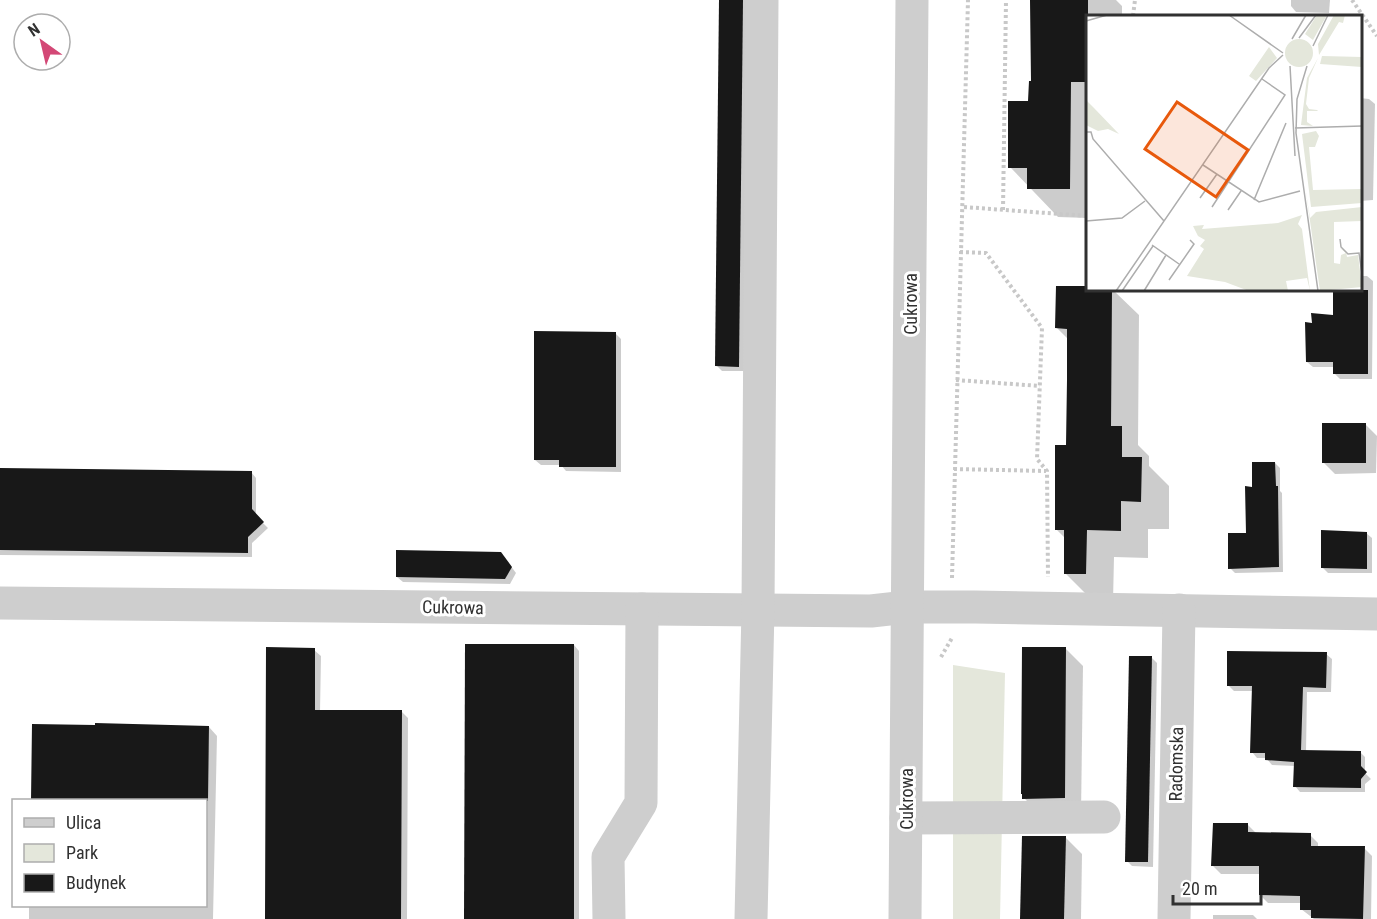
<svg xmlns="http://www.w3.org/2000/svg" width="1377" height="919" viewBox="0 0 1377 919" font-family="'Roboto Condensed',sans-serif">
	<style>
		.green { fill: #e4e7db }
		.shadow { fill: #0003 }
		.building { fill: #181818 }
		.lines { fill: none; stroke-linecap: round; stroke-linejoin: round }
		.path { stroke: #c8c8c8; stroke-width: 4; stroke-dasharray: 3 3; stroke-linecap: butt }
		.minor { stroke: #cecece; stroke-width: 33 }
		.labels { text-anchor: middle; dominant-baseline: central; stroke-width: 6; stroke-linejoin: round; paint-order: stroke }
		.street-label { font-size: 18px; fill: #313131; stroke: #fff }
		.inset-road { fill: none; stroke: #adadad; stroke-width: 1.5 }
		.view { fill: #e8590c; fill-opacity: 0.15; stroke: #e8590c; stroke-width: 3 }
		.inset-edge { fill: none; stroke: #313131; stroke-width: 3 }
	</style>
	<rect width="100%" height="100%" fill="#fff"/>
	<polygon class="green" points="953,665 1005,673 1000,919 953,919"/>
	<g class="shadow">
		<polygon points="720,0 748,0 744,371 722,371 717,366"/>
		<polygon points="1033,0 1116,0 1122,6 1122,16 1088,16 1088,218 1058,217 1010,167 1030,102 1032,83"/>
		<polygon points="1291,0 1330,0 1329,13 1296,12 1291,6"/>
		<polygon points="1360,98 1369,99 1375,104 1373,200 1360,201"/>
		<polygon points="1360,276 1367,276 1373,281 1372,379 1340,379 1334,373 1334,367 1313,367 1307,362 1313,324 1334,316 1335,290 1360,290"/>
		<polygon points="1088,290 1113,290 1139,315 1138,445 1149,456 1149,466 1169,486 1169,529 1148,529 1148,558 1114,557 1113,602 1093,601 1065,573 1065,538 1056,529 1067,447 1069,340 1057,328"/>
		<polygon points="615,333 621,339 621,472 566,471 561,465 541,465 535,460"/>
		<polygon points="1366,425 1377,436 1376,473 1335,474 1323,462"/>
		<polygon points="1275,463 1280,468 1280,491 1282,493 1283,572 1235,573 1230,568 1247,535 1254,488"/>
		<polygon points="0,470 251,472 256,478 256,516 268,528 252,543 252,557 0,555"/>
		<polygon points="1366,533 1372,538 1372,573 1328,573 1322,567"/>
		<polygon points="501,553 516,573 510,584 403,582 397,577"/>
		<polygon points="574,645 579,651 579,919 465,919"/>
		<polygon points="1066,649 1083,666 1081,815 1041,815 1024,798"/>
		<polygon points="314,650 321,656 320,712 402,712 408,718 407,919 267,919"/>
		<polygon points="1326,654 1332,659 1331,692 1307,692 1306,752 1360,752 1365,757 1365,773 1371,779 1365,784 1365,792 1300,792 1295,786 1295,766 1272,765 1266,758 1257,758 1252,752 1254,691 1234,691 1228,685"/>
		<polygon points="1152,658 1157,663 1153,867 1132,866 1127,861"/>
		<polygon points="209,727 217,736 213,919 29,919 29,906 206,906 206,800"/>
		<polygon points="1248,825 1257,834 1310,835 1318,843 1318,847 1364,848 1372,856 1371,919 1314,919 1301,909 1301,903 1268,903 1260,895 1260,874 1221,874 1213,866"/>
		<polygon points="1065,837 1082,854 1081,919 1022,919"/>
		<polygon points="1213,915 1253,915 1257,919 1213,919"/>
	</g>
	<g class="building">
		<polygon points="719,0 743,0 739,367 715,366"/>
		<polygon points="1030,0 1088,0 1088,82 1071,82 1070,189 1027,189 1027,168 1008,168 1008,101 1028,101 1029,81 1031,81"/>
		<polygon points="1056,286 1088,286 1088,290 1112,290 1111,426 1122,426 1122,457 1142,457 1141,502 1121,501 1121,531 1087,530 1086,574 1064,574 1064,530 1055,530 1055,445 1066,445 1067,380 1067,329 1055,328"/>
		<polygon points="1333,290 1368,290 1368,374 1333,374 1333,362 1306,362 1305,322 1312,323 1311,313 1333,315"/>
		<polygon points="534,331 616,332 616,467 559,467 559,460 534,460"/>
		<rect x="1322" y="423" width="44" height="40"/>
		<polygon points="1252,462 1275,462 1276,486 1278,486 1279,567 1228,569 1228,533 1246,533 1245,486 1252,487"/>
		<polygon points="0,468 252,471 252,509 264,522 248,537 248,553 0,550"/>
		<polygon points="1321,530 1367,532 1367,569 1321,568"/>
		<polygon points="396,550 501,552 512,567 505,579 396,577"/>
		<polygon points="465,644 574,644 574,919 464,919"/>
		<polygon points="266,647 315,648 315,710 402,710 401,919 265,919"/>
		<polygon points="1022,647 1066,647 1065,798 1022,799 1022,794 1021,794"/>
		<polygon points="1227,651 1327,652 1326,688 1303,687 1301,750 1361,751 1361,766 1367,772 1361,779 1361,788 1293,787 1294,762 1265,760 1265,753 1250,753 1252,686 1227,686"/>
		<polygon points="1129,656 1152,656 1148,862 1125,862"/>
		<polygon points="95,723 209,726 208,801 31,801 32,724 95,725"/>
		<polygon points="1213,823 1248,823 1248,832 1311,833 1311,846 1365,846 1363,919 1311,918 1311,910 1300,910 1300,896 1259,895 1259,866 1211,866"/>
		<polygon points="1022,836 1066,836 1064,919 1020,919"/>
	</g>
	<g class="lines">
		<g class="path">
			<polyline points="1352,0 1377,36"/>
			<polyline points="1133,16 1135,0"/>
			<polyline points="964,207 1088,216"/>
			<polyline points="1003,210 1006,0"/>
			<polyline points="960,252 986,253 1042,328 1037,459 1047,471 1048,577"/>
			<polyline points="956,380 1040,386"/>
			<polyline points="954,469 1046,471"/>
			<polyline points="952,578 968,0"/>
			<polyline points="941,657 952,638"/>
		</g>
		<g class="minor">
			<polyline points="0,603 871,611 907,607 975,607 1377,614"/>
			<polyline points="906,818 1104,817"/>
			<polyline points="609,919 608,857 641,803 642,609"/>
			<polyline points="751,919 758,609 762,0"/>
			<polyline points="905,919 912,0"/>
			<polyline points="1174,919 1179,610"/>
		</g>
	</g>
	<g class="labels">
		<g class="street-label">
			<text transform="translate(910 304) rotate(-90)">Cukrowa</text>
			<text transform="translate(453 607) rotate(1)">Cukrowa</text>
			<text transform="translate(1176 764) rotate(-89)">Radomska</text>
			<text transform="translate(906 799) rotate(-90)">Cukrowa</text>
		</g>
	</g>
	<g transform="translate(1086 15)">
		<rect width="276" height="276" fill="#fff"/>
		<path d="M231,0H241L227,25L219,19ZM248,0H259L257,8L253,7L233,40L232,29ZM199 38a14 14 0 1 1 28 0a14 14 0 1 1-28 0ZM183,32L191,43L170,66L163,61ZM236,41L276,42V52L234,49ZM232,43L223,63L220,89L223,94L231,95L232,96H221V107L227,111L215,110L221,63ZM0,85L8,93L33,119L22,114L12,116L0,110ZM230,116L233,121L229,132H223L227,175L276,174V188L225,192L216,119ZM219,171L224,203L230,197L276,192V206L248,207V248L254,249L255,240L260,238L254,233L260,236L261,242L272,240L276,272L234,276ZM216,200L212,209L216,214L224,276L221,263L200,266L202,276H163L139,267L101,261L118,234L114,231L119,225L112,221L107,211L118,210L116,214L192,208Z" fill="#e4e7db"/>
		<path class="inset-road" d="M143,0L197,38M0,6L21,0M213,23L230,0M206,24L220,0M227,31L242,0M204,51L209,141M221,51L211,84L210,118L232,276M209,113L276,111M0,117H5L7,124L78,206M117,150L173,187L214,176M114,183L131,159M168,185L200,108M126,192L199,80L176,64M142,195L155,176M0,206L36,203L59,186M254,224L255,232L262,239L273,238L276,259M66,230L93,249M83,265L108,229L104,225M30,276L183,53L197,40M36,276L67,231M58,276L80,240"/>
		<path class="view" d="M91,87L162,135L130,182L59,134Z"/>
		<rect width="276" height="276" class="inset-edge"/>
	</g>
	<rect x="12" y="799" width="195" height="108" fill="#ffffff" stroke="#adadad" stroke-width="1.5"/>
	<rect x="24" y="818" width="30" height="9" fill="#cecece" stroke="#adadad" stroke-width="1.5"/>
	<text x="66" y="829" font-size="18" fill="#313131">Ulica</text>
	<rect x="24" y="844" width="30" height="18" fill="#e4e7db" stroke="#adadad" stroke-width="1.5"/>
	<text x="66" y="859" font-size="18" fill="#313131">Park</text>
	<rect x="24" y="874" width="30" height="18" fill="#181818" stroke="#adadad" stroke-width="1.5"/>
	<text x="66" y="889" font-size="18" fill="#313131">Budynek</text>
	<g transform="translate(42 42) rotate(326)"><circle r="28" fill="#ffffff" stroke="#adadad" stroke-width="1.5"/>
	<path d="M0-4.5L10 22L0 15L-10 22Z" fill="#d34876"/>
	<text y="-9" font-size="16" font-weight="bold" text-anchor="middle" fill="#313131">N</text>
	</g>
	<path d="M1173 895v9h88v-9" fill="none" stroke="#313131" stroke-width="3"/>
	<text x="1182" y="895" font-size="18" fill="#313131" stroke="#ffffff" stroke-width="4.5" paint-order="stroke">20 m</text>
</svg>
